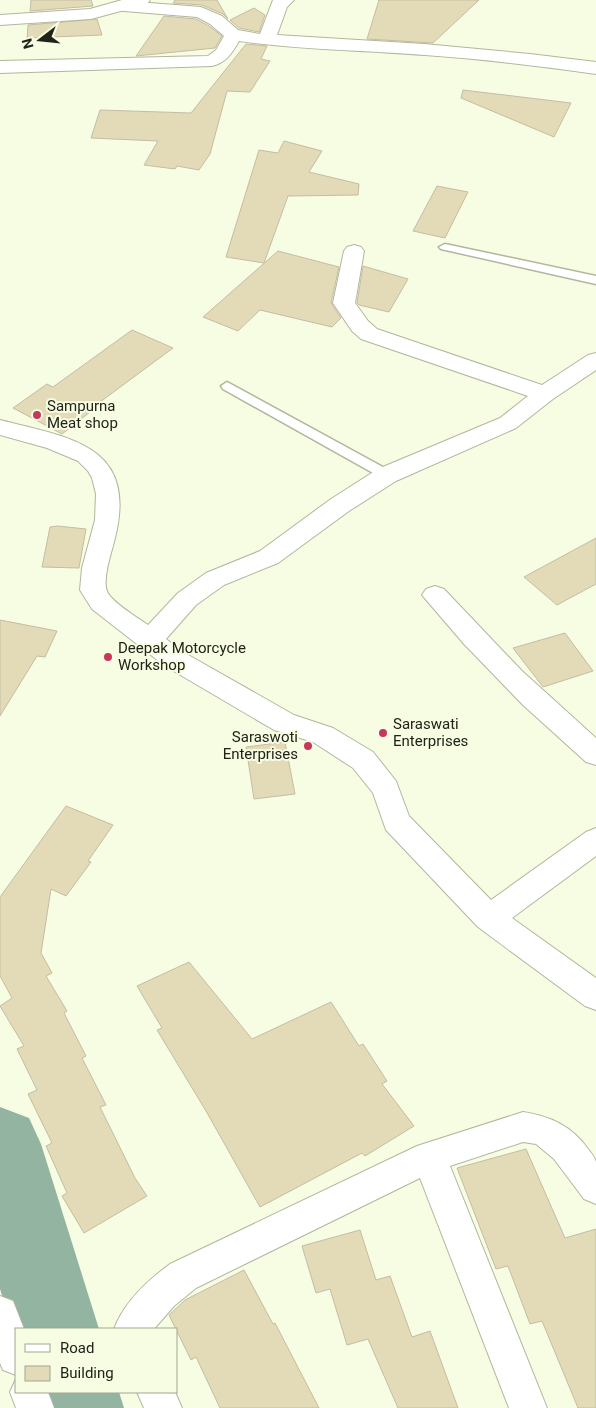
<svg xmlns="http://www.w3.org/2000/svg" width="596" height="1408" viewBox="0 0 596 1408" font-family="Roboto,sans-serif">
	<style>
		.lines { fill: none; stroke-linecap: round; stroke-linejoin: round }
		.river { fill: #93b4a0; fill-rule: evenodd }
		.building { fill: #e3dab7; stroke: #c3bda3 }
		.service-casing { stroke: #b1b69d; stroke-width: 3 }
		.minor-casing { stroke: #b1b69d; stroke-width: 2 }
		.tertiary-casing { stroke: #b1b69d; stroke-width: 2 }
		.service { fill: #fff; fill-rule: evenodd }
		.minor { fill: #fff; fill-rule: evenodd }
		.tertiary { fill: #fff; fill-rule: evenodd }
		.poi-dot { fill: #c6375b; stroke: #f7fde2; stroke-width: 2 }
		.labels { text-anchor: middle; dominant-baseline: central; stroke-width: 4; stroke-linejoin: round; paint-order: stroke }
		.poi-label { font-size: 15px; fill: #212319; stroke: #f7fde2; text-anchor: start }
	</style>
	<rect width="100%" height="100%" fill="#f7fde2"/>
	<g class="lines">
		<g class="river">
			<polygon points="0,1107 29,1118 41,1144 99,1329 16,1329 16,1341 0,1289"/>
			<polygon points="29,1392 119,1392 124,1408 34,1408"/>
		</g>
	</g>
	<g class="building">
		<polygon points="31,0 91,0 93,6 30,11"/>
		<polygon points="175,0 217,0 228,19 223,14 202,5 173,3"/>
		<polygon points="379,0 479,0 433,43 367,39"/>
		<polygon points="254,8 265,15 259,32 239,28 230,20"/>
		<polygon points="164,16 196,19 209,26 222,36 215,48 136,56"/>
		<polygon points="97,19 102,35 27,38 28,25"/>
		<polygon points="246,44 267,46 261,59 270,61 250,92 227,91 210,154 199,170 177,166 175,169 144,165 158,141 91,138 100,110 191,113"/>
		<polygon points="463,90 571,103 554,137 461,98"/>
		<polygon points="284,141 322,151 309,172 359,184 358,195 288,196 264,263 226,257 259,150 278,153"/>
		<polygon points="437,186 468,192 445,238 413,231"/>
		<polygon points="278,251 339,267 331,303 341,318 332,327 260,310 238,331 203,317"/>
		<polygon points="363,266 408,279 389,312 359,305 357,303"/>
		<polygon points="132,330 173,348 92,408 94,409 62,434 13,408 47,384 53,387"/>
		<polygon points="58,526 86,529 79,568 42,567 50,527"/>
		<polygon points="596,538 596,584 557,605 524,577"/>
		<polygon points="0,620 57,631 45,657 37,656 0,716"/>
		<polygon points="565,633 593,671 543,687 513,648"/>
		<polygon points="285,742 295,794 254,799 246,747"/>
		<polygon points="66,806 113,825 88,861 91,862 66,896 51,889 41,953 52,973 46,976 67,1011 64,1013 86,1056 82,1058 106,1105 100,1107 135,1178 147,1196 84,1233 62,1196 67,1193 46,1146 52,1143 28,1094 37,1090 17,1049 24,1046 0,1006 12,998 0,976 0,897"/>
		<polygon points="189,962 252,1039 331,1002 359,1046 363,1044 387,1081 382,1084 414,1126 365,1156 362,1153 260,1207 206,1111 157,1030 162,1028 137,986"/>
		<polygon points="526,1149 565,1238 596,1229 596,1408 578,1408 542,1321 530,1324 508,1266 496,1269 457,1168"/>
		<polygon points="360,1230 376,1280 390,1276 412,1337 430,1331 458,1408 398,1408 368,1339 347,1345 330,1289 316,1293 302,1246"/>
		<polygon points="244,1270 273,1324 275,1323 319,1408 220,1408 196,1357 191,1360 169,1315 185,1300"/>
	</g>
	<g class="lines">
		<g class="service-casing">
			<g id="service">
				<polygon points="445,244 596,276 596,284 441,249 439,247"/>
				<polygon points="227,382 392,472 394,475 387,479 382,478 223,389 221,386"/>
			</g>
		</g>
		<g class="minor-casing">
			<g id="minor">
				<path d="M273,0H294L287,7L277,35L424,44L530,54L596,62V74C539,66 482,59 425,55C363,50 301,50 239,41C232,53 226,63 212,66L0,73V61L208,56L216,50L224,36L210,24L197,17L124,11L118,10L115,6L118,2L124,1L201,7L222,16L238,30L260,34Z"/>
				<path d="M354,245L361,247L364,251L355,303L368,321L377,329L542,385L588,355L596,353V370L553,399L516,428L396,481L349,511L278,563L224,585L196,605L166,639L183,652L294,715L333,728L373,752L396,781L409,816L491,900L586,832L596,828V856L512,918L596,978V1010L585,1006L478,927L386,830L373,793L353,768L313,742L274,730L165,666L92,609L80,590L82,568L95,520L96,494L92,478L88,471L78,461L47,448L0,435V420C71,438 138,445 115,538C112,551 102,579 107,591C110,601 138,618 148,625L178,593L206,573L260,551L331,499L378,469L500,418L528,396L361,339L352,331L333,303L344,251L347,247Z"/>
				<polygon points="435,586 444,589 522,671 596,738 596,765 586,762 523,705 464,644 422,595 426,589"/>
				<path d="M523,1112C550,1116 572,1126 588,1149C591,1153 595,1157 596,1162C596,1175 596,1190 596,1204L584,1199L554,1159L536,1144L523,1142L450,1166L547,1408H509L420,1178L196,1288L174,1306L154,1329H114C124,1302 147,1281 170,1264L417,1146Z"/>
				<polygon points="0,1296 13,1301 24,1329 16,1329 16,1375 3,1370 0,1363"/>
				<polygon points="16,1379 16,1392 48,1392 54,1408 16,1408 10,1392"/>
				<polygon points="137,1392 175,1392 182,1408 144,1408"/>
			</g>
		</g>
		<g class="tertiary-casing">
			<polygon id="tertiary" points="122,0 150,0 147,4 91,19 0,25 0,15 90,9"/>
		</g>
		<use href="#service" class="service"/>
		<use href="#minor" class="minor"/>
		<use href="#tertiary" class="tertiary"/>
	</g>
	<g class="poi-dot">
		<circle cx="37" cy="415" r="5"/>
		<circle cx="108" cy="657" r="5"/>
		<circle cx="383" cy="733" r="5"/>
		<circle cx="308" cy="746" r="5"/>
	</g>
	<g class="labels">
		<g class="poi-label">
			<text x="47" y="406">Sampurna<tspan x="47" dy="17">Meat shop</tspan></text>
			<text x="118" y="648">Deepak Motorcycle<tspan x="118" dy="17">Workshop</tspan></text>
			<text x="393" y="724">Saraswati<tspan x="393" dy="17">Enterprises</tspan></text>
			<text x="298" y="737" text-anchor="end">Saraswoti<tspan x="298" dy="17">Enterprises</tspan></text>
		</g>
	</g>
	<rect x="15" y="1328" width="162" height="65" fill="#f7fde2" stroke="#a1a692"/>
	<rect x="25" y="1344" width="25" height="8" fill="#ffffff" stroke="#a1a692"/>
	<text x="60" y="1353" font-size="15" fill="#212319">Road</text>
	<rect x="25" y="1366" width="25" height="15" fill="#e3dab7" stroke="#a1a692"/>
	<text x="60" y="1378" font-size="15" fill="#212319">Building</text>
	<g transform="translate(40 40) rotate(254)" stroke="#f7fde2" stroke-width="4" paint-order="stroke">
	<path d="M0-4L9 19L0 12L-9 19Z" fill="#212319"/>
	<text y="-8" font-size="14" font-weight="bold" text-anchor="middle" fill="#212319">N</text>
	</g>
</svg>
